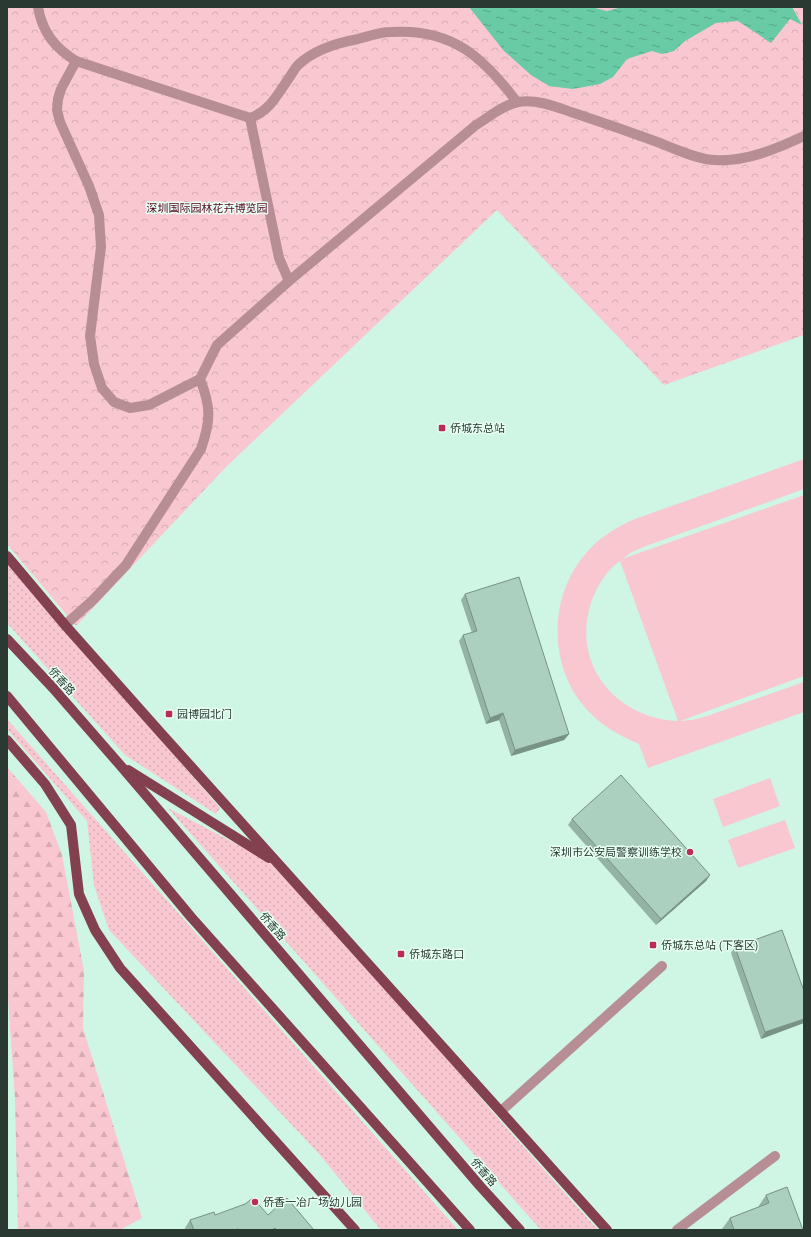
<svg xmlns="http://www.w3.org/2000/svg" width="811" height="1237" viewBox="0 0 811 1237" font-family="'PT Sans','Noto Sans SC',sans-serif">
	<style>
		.grass { fill: url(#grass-dots) }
		.forest { fill: url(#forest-firs) }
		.park { fill: url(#park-crowns) }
		.pitch { fill: #f9c7cf; fill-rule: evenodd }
		.water { fill: url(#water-ripples) }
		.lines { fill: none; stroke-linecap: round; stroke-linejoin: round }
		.minor { stroke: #b68e94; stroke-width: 10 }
		.major { stroke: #83404f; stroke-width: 10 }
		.wall { fill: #93b3a4 }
		.shaded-wall { fill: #789286 }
		.building { fill: #abd0bf; stroke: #789286 }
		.poi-dot { fill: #ba2b59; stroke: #e8fff4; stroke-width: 1.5 }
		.labels { text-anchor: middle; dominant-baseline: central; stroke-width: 3; stroke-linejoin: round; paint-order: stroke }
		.park-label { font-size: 11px; fill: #560522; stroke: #e8fff4 }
		.poi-label { font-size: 11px; fill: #2a3a33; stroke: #e8fff4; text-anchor: start }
		.street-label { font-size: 11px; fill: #2a3a33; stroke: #e8fff4 }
	</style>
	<defs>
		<pattern id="grass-dots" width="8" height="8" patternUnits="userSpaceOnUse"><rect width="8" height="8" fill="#f9c7cf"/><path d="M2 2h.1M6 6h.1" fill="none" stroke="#d6acb2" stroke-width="1.8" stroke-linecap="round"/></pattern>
		<pattern id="forest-firs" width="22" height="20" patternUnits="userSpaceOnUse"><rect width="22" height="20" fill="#f9c7cf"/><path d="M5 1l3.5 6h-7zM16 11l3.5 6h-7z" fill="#d6acb2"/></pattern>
		<pattern id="park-crowns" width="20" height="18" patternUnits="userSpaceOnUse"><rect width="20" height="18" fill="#f9c7cf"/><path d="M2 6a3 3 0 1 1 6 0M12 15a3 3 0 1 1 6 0" fill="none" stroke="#d6acb2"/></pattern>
		<pattern id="water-ripples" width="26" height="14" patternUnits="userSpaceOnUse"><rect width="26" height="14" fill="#68cba5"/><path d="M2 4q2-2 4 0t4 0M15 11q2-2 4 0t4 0" fill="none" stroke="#56a687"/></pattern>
	</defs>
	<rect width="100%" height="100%" fill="#cff5e4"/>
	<g class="grass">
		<polygon points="7,560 220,808 216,814 125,755 7,623"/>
		<polygon points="7,719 458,1230 381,1230 320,1155 109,930 94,885 87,821 7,729"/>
		<polygon points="168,808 284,869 504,1125 598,1230 541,1230"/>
	</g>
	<polygon class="forest" points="7,767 46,812 62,855 84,971 83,1028 142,1218 120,1230 18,1230 15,1099 7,983"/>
	<polygon class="park" points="7,7 804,7 804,335 664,385 497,210 226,467 76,626 7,544"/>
	<g class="pitch">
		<path d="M804,459V489L646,546L632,552L622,559L804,495V676L680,721L692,720L707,716L804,682V712L648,768L639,744C621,736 605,728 591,714C547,671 547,595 588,551C601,536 617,527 635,519ZM620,561L678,721H677C616,718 571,664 591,603C596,587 607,570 620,561Z"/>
		<polygon points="770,778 780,806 723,827 713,799"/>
		<polygon points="785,820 795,848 738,868 728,840"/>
	</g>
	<polygon class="water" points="469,7 591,7 607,11 622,7 792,7 802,25 790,19 771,43 738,21 716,23 685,41 674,51 662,54 652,51 627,59 613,77 600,84 573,89 549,86 531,75 504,51"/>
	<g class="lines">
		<g class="minor">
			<path d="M38,7C42,32 55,48 76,61L250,118C270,111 277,95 289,78C292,74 294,69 298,65C314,50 336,43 358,39C369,36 380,32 391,32C452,28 483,57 517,102"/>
			<polyline points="76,61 61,89 58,99 57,110 60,122 89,186 99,215 101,247 90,336 94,364 102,388 114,402 130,408 149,405 200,379"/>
			<polyline points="250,118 279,258 289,281"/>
			<path d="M65,625L93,600L126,565L201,449C211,420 211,407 200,379L217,345L289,281L476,125C489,117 503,105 518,102C536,99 554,106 571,112C601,122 630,132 660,143C675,149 699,160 715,160C746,162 776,149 804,136"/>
			<polyline points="501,1111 662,966"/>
			<polyline points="677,1230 775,1156"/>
		</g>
		<g class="major">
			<polyline points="7,556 65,625 160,732 607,1230"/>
			<polyline points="7,639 53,688 120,765 480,1186 520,1230"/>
			<polyline points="7,696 191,917 470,1230"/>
			<polyline points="7,740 45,784 71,825 79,894 95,930 120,968 355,1230"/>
			<polyline points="128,770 269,858"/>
		</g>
	</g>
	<g class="wall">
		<polygon points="465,594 569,734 564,740 511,756 499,720 486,724 459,641 463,635 472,633 461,600"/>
		<polygon points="572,819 710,875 706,881 656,925 568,825"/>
		<polygon points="735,947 804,991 761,1039 731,953"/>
		<polygon points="766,1195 803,1230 722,1230 722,1229 730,1218 758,1207"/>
		<polygon points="215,1215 268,1215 314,1230 185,1230 185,1228 190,1220"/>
	</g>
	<g class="shaded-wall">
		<polygon points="503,713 499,720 486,724 490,718"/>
		<polygon points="569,734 564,740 511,756 515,750"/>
		<polygon points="710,875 706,881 656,925 661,919"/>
		<polygon points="804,1019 804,1023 761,1039 765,1032"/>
	</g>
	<g class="building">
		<polygon points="519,577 569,734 515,750 503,713 490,718 463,635 477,631 465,594"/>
		<polygon points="621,775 710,875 661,919 572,819"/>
		<polygon points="782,930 804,991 804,1019 765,1032 735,947"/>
		<polygon points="787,1187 803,1230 734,1230 730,1218 769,1203 766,1195"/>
		<polygon points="253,1198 268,1215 287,1198 314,1230 277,1230 275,1228 272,1230 240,1230 238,1229 234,1230 194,1230 190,1220 214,1212 215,1215 245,1204"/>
	</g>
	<g class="poi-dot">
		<rect x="438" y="424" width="8" height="8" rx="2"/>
		<rect x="165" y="710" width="8" height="8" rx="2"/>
		<circle cx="690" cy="852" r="4"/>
		<rect x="649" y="941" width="8" height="8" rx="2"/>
		<rect x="397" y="950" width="8" height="8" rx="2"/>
		<circle cx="255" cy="1202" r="4"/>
	</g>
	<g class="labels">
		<g class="park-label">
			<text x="207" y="208">深圳国际园林花卉博览园</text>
		</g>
		<g class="poi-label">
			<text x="450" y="428">侨城东总站</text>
			<text x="177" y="714">园博园北门</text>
			<text x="682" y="852" text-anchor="end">深圳市公安局警察训练学校</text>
			<text x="661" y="945">侨城东总站 (下客区)</text>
			<text x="409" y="954">侨城东路口</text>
			<text x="263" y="1202">侨香一冶广场幼儿园</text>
		</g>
		<g class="street-label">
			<text transform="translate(62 681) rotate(48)">侨香路</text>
			<text transform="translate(273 926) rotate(49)">侨香路</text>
			<text transform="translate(484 1172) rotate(49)">侨香路</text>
		</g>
	</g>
	<rect width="811" height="1237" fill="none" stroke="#2a3a33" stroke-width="16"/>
</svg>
